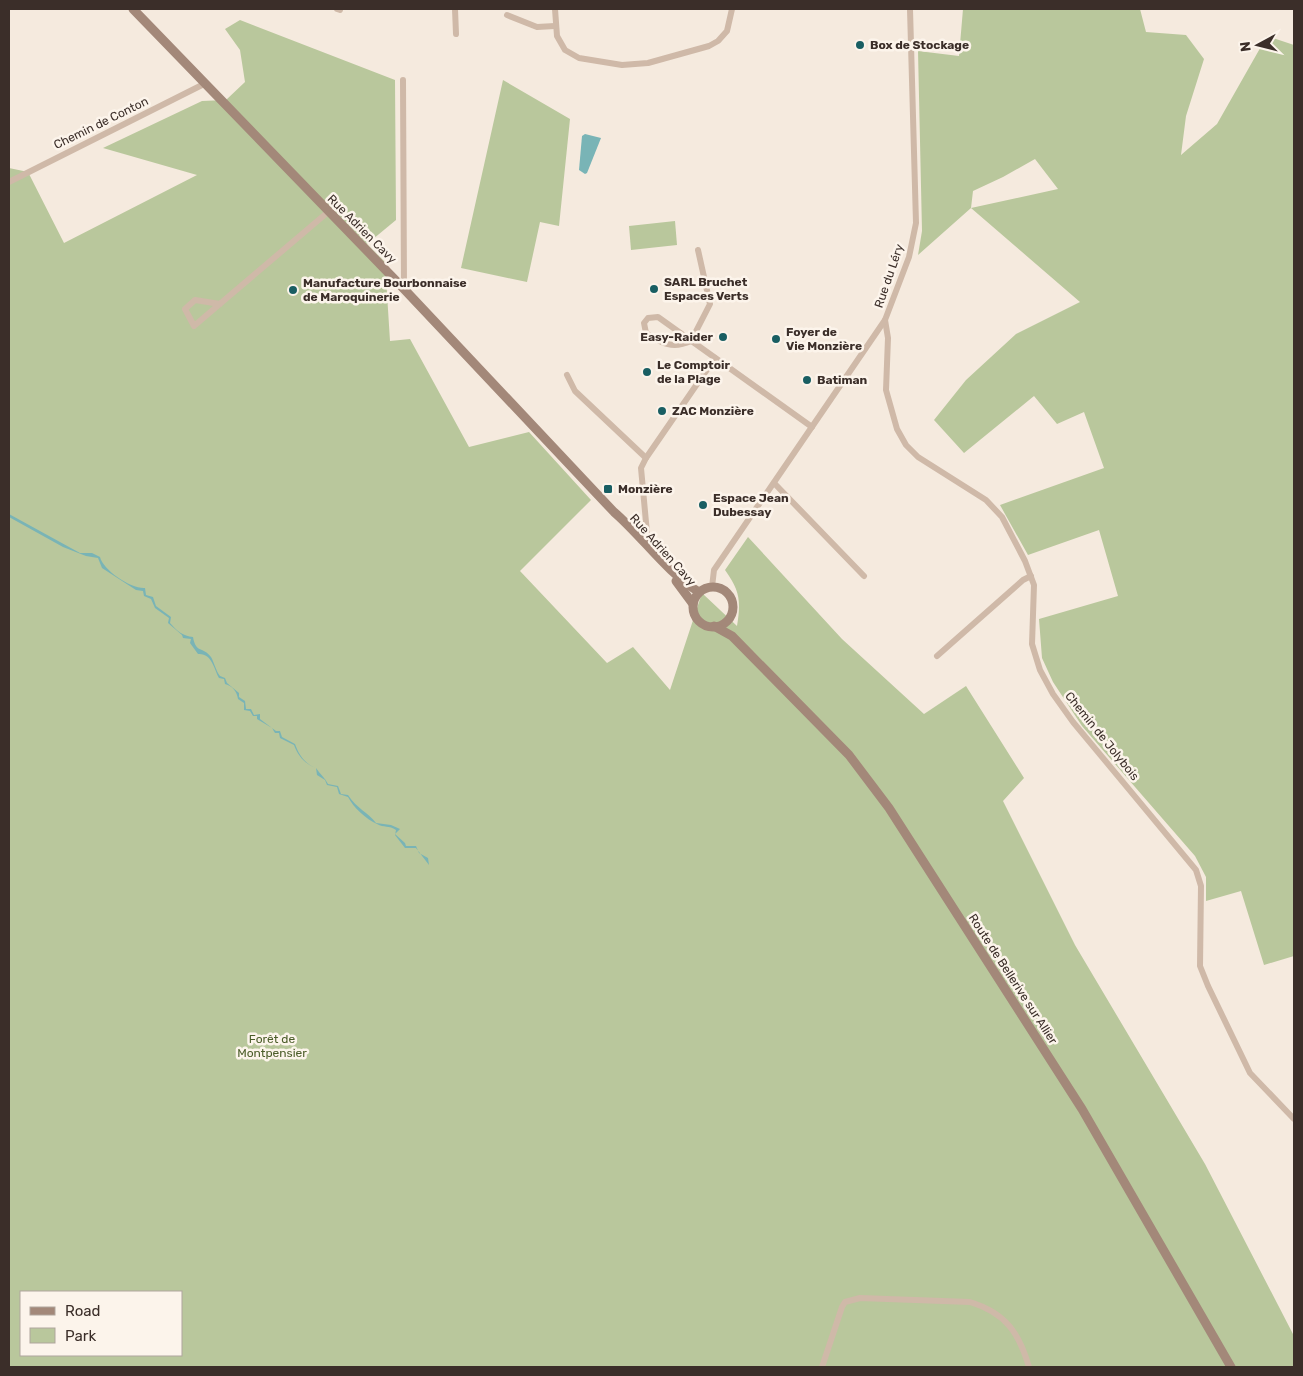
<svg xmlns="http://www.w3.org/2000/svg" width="1303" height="1376" viewBox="0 0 1303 1376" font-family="Rubik,sans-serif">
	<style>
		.green { fill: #b9c79c; fill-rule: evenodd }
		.water { fill: #79b4b6 }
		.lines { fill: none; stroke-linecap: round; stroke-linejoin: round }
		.minor { stroke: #cfb9a8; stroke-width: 6 }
		.secondary { stroke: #a38879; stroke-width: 9 }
		.poi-dot { fill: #195e62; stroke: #fcf4eb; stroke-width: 2 }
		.labels { text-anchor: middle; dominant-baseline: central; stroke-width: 5; stroke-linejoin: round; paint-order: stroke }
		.poi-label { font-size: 12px; font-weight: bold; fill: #3b2e29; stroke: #fcf4eb; text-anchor: start }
		.street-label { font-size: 12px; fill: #3b2e29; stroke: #fcf4eb }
		.park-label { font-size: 12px; fill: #4b5d29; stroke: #fcf4eb }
	</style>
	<rect width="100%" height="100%" fill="#f5eade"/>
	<g class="green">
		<path d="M963,9H1140L1146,32L1186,35L1204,59L1186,116L1181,155L1217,124L1267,36L1294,45V956L1264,965L1241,891L1206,901V877L1195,856L1082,726L1053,682L1042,658L1039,619L1118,596L1099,530L1028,555L1000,505L1104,468L1084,412L1057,424L1034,396L964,453L934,420L966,380L1016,334L1080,302L971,208L918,255L922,231L918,51L959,56ZM1035,159L1058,189L971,208L973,191L1003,177Z"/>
		<path d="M240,20L395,80L396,220L367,244L385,262L390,341L410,339L469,447L529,432L591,500L520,571L607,663L633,647L670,690L702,593L737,626C741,601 740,591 725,570L748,537L842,639L924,714L966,686L1024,778L1003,801L1075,945L1205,1164L1294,1336V1367H9V168L28,172L64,243L197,175L103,148L202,101L226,100L245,82L240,50L225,29ZM21,1292H181V1355H21Z"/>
		<polygon points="503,80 570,119 559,226 540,222 527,282 461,268"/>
		<polygon points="675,221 677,245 631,250 629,226"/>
	</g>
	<g class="water">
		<polygon points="585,134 601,138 587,173 585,174 579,170 582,136"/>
		<path d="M9,514L80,553H92L100,557C103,570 131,589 145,588L146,595L153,597L156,606L171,617L170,623C177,631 183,636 193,637C196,654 203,646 211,657C214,662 216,671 220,676L225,678L227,683L239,693V697L245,701L246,709H251L254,715L260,714V719L276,731H280L282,737L295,744C299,755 305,764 316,768C320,774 325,778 328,784L338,786L341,794L348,795C357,809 368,812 376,823L391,825L400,829L395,834L405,843L406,846H416L419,853L428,858L429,865L416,848H405L395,835L396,830C389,825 384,828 377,824C367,820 353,807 348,797L339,794L337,787L327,785L325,780L317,775L316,768C305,764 298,756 294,745L280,738L279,733H275L272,728L257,719V716H253L250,711L244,710V703L238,699C237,692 233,686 225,684L224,679L219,678C214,669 212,653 198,654L190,643L191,639L183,638L182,635L168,623L169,618L155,608L151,599L144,596L143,591L136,590L102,568L98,558L86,556L63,547L9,517Z"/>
	</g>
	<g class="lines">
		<g class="minor">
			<polyline points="337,9 340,10"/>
			<polyline points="455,9 456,34"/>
			<polyline points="555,9 557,36 565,50 579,58 622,65 648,63 709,46 718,41 727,31 732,9"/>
			<polyline points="507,15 537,27 555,26"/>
			<polyline points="403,80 404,289"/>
			<polyline points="9,182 204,84"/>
			<polyline points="220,304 195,300 185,309 194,326 228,297 328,212"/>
			<polyline points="885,320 888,338 886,390 897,429 906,445 918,457 986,500 1002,517 1025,561 1034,585 1032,644 1040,670 1053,694 1073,722 1196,870 1201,886 1200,966 1208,986 1250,1073 1294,1119"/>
			<path d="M691,341C673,349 662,344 646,333L644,323L648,318L658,317L812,427"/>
			<polyline points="691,341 710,304 698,250"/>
			<polyline points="567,375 575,391 646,458"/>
			<polyline points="774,483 864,576"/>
			<polyline points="648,544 641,468 646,458 715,358"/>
			<polyline points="712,587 714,570 885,320 909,257 916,223 910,9"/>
			<polyline points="937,656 1023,580 1031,576"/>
			<path d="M822,1367L842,1307L845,1302L860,1298L970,1302C1006,1313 1019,1333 1029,1367"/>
		</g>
		<g class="secondary">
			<path d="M133,9L404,289L614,512C643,537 666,572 699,592"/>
			<polyline points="676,581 693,604"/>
			<circle cx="713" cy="607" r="20"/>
			<polyline points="714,626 732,636 849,755 889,808 1082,1109 1231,1367"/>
		</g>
	</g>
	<g class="poi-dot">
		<circle cx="860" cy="45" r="5"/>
		<circle cx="654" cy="289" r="5"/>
		<circle cx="293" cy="290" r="5"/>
		<circle cx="723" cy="337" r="5"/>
		<circle cx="776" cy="339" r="5"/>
		<circle cx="647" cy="372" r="5"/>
		<circle cx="807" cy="380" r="5"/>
		<circle cx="662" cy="411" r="5"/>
		<rect x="603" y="484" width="10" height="10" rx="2.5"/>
		<circle cx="703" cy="505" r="5"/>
	</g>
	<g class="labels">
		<g class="poi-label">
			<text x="870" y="45">Box de Stockage</text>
			<text x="664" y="282">SARL Bruchet<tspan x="664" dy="14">Espaces Verts</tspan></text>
			<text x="303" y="283">Manufacture Bourbonnaise<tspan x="303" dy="14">de Maroquinerie</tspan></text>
			<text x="786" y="332">Foyer de<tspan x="786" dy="14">Vie Monzière</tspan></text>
			<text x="713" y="337" text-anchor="end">Easy-Raider</text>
			<text x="657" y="365">Le Comptoir<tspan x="657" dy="14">de la Plage</tspan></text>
			<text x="817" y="380">Batiman</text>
			<text x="672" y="411">ZAC Monzière</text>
			<text x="618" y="489">Monzière</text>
			<text x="713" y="498">Espace Jean<tspan x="713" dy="14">Dubessay</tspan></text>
		</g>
		<g class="street-label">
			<text transform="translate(101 123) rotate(-26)">Chemin de Conton</text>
			<text transform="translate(362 229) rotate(45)">Rue Adrien Cavy</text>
			<text transform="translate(889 276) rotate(-71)">Rue du Léry</text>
			<text transform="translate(663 550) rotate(48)">Rue Adrien Cavy</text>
			<text transform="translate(1102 736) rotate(51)">Chemin de Jolybois</text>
			<text transform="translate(1013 979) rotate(57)">Route de Bellerive sur Allier</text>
		</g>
		<g class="park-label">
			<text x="272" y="1039">Forêt de<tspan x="272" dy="14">Montpensier</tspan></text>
		</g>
	</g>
	<rect width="1303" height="1376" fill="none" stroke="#3b2e29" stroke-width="20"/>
	<rect x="20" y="1291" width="162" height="65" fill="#fcf4eb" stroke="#afa59d"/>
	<rect x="30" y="1307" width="25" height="8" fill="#a38879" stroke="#afa59d"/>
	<text x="65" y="1316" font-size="15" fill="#3b2e29">Road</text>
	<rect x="30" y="1328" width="25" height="15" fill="#b9c79c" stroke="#afa59d"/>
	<text x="65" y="1341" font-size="15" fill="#3b2e29">Park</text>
	<g transform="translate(1258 45) rotate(263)" stroke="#fcf4eb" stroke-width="4" paint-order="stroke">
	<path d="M0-4L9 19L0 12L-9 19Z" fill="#3b2e29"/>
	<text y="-8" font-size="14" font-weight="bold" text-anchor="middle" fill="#3b2e29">N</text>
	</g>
</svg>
